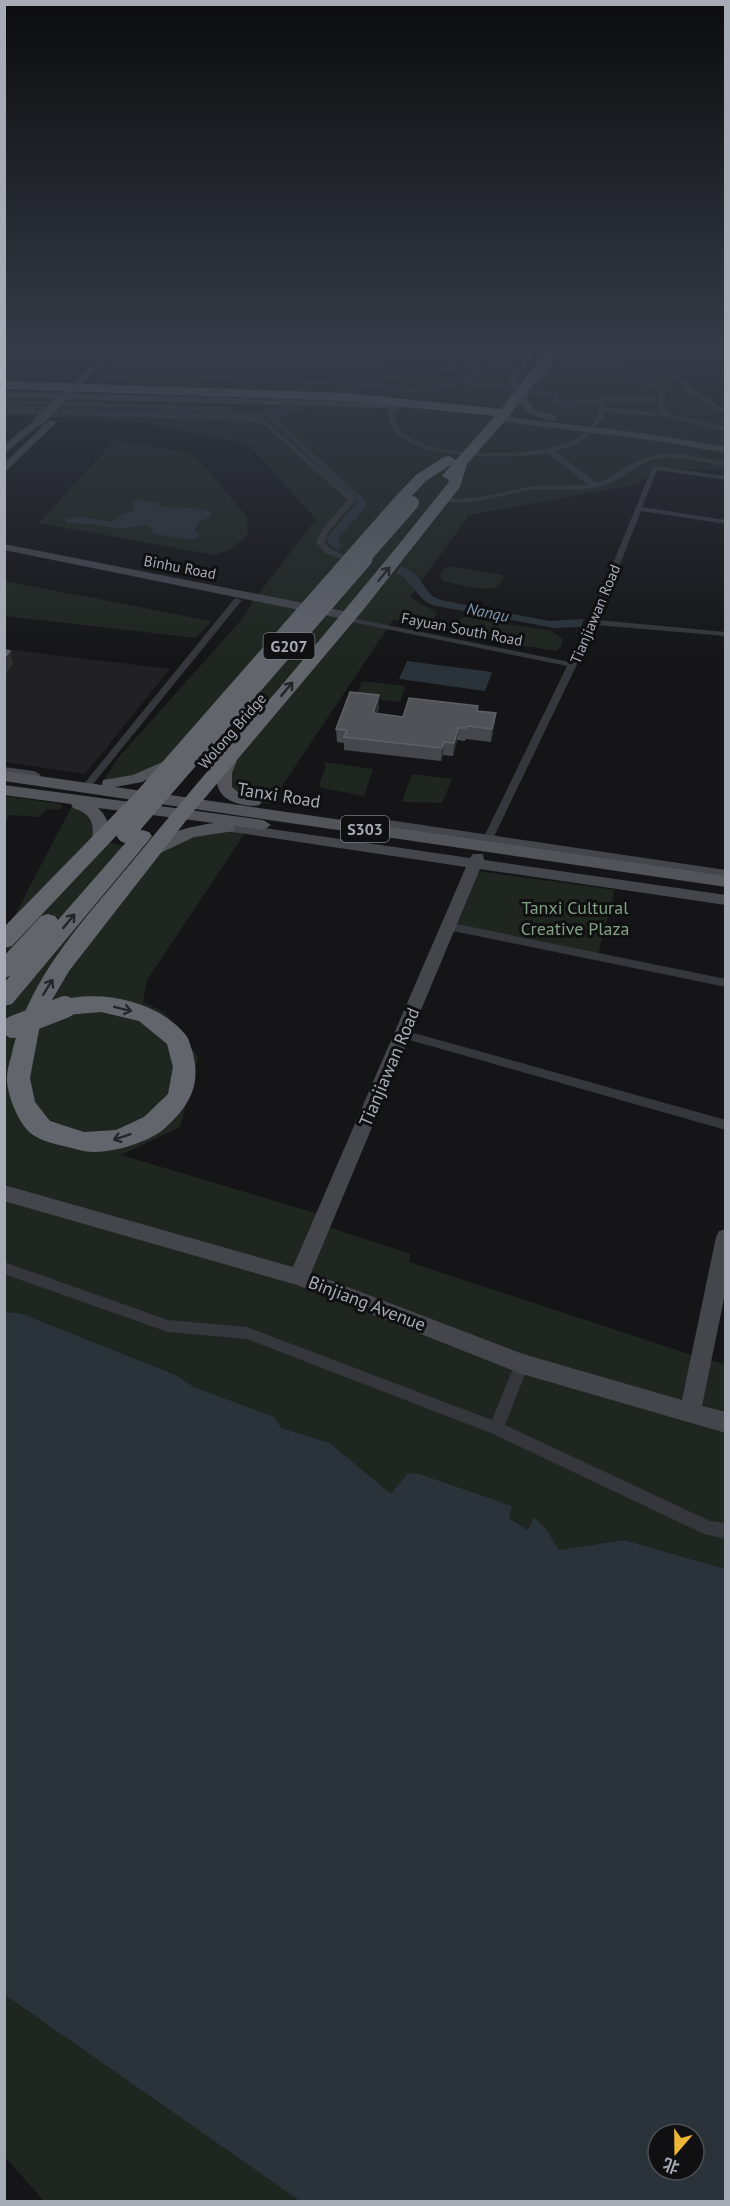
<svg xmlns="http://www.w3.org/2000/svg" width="730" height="2206" viewBox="0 0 730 2206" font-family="'PT Sans','Noto Sans SC',sans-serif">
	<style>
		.built { fill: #212124 }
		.green { fill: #1f2620 }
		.water { fill: #2b333a; fill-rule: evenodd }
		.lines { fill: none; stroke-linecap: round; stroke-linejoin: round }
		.river { fill: #2b333a; fill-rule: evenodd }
		.street { fill: #36373c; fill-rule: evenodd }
		.secondary { fill: #44464c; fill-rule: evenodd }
		.primary { fill: #52545a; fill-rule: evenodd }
		.highway { fill: #62656c; fill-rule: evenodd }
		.secondary-bridge { stroke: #44464c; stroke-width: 10 }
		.highway-bridge-far2 { stroke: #62656c; stroke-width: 14 }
		.highway-bridge-far1 { stroke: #62656c; stroke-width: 17 }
		.highway-bridge { stroke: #62656c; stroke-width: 22 }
		.wall { fill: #46474c }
		.shaded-wall { fill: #2e2f32 }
		.building { fill: #515257; stroke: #5e6066; stroke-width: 1.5 }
		.oneway { stroke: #242528 }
		.labels { text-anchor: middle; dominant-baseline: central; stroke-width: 6; stroke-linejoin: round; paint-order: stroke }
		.far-street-label { font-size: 15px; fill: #a7abb6; stroke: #101012 }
		.far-water-label { font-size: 16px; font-style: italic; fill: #7f98b1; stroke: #101012 }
		.shield { fill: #101012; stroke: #7a7c85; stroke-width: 1.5 }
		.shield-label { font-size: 16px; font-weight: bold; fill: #a7abb6 }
		.street-label { font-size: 18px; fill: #a7abb6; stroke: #101012 }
		.park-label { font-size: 18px; fill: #7fa182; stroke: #101012 }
	</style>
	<rect width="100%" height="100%" fill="#151517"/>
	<polygon class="built" points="5,649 170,669 85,774 5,762"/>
	<g class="green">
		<polygon points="5,351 48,353 41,362 5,361"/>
		<polygon points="128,351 620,351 705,393 725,410 725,470 655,468 640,484 469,515 410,597 437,613 430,624 421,626 393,620 270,804 241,800 226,790 223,770 174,761 120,782 102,783 118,758 244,617 253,601 316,519 248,444 139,422 5,415 5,389 68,391 50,414"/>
		<polygon points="5,374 79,377 73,380 32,386 5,385"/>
		<polygon points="115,440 189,453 200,461 247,517 248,535 231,549 214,555 39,523"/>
		<path d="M449,566L502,575L504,578L498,587C482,592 460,585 443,581L440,576L445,568Z"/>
		<polygon points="5,581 211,621 196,638 5,616"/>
		<polygon points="464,617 551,631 563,639 561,647 556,651 457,635 452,632 460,619"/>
		<polygon points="362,681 405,686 400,702 356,697"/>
		<polygon points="324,762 373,769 364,796 322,788 319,785 326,766"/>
		<polygon points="412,774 452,779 442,803 402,802"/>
		<polygon points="5,796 59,804 63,806 59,810 47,809 39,817 9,815 5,823"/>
		<polygon points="73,804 88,807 100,840 150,853 181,834 247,830 147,980 143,1002 165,1013 198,1057 180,1127 121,1155 325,1216 322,1225 411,1254 409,1262 701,1358 725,1364 725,1569 624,1540 559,1550 546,1529 534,1517 528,1530 509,1517 512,1506 408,1474 391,1495 330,1443 281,1428 273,1417 194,1387 176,1375 20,1313 5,1312 5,934"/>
		<polygon points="478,871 615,890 598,955 456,925"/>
		<polygon points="4,1995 5,1995 300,2201 44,2201 5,2157"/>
	</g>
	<g class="water">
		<polygon points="5,405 251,413 290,405 313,408 286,413 277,420 367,502 367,506 338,538 340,544 343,545 338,551 325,540 356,504 356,501 272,422 265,419 5,409"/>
		<path d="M137,499L158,503L161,507L195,508L212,512L210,517L197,523L198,527L194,528L200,536L193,540L154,534L149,526C139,524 130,529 120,528C101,527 86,522 66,523V519L84,517L111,522L123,514L134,511L135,508L131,505Z"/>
		<path d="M401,566L415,574L432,596L441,600L549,621L584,619L581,627L554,628L432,605C416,598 412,580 396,573Z"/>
		<polygon points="407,661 492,672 485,691 399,679"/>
		<path d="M5,1312L20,1313L176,1375L194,1387L274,1417L281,1428L330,1443L391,1494L408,1473L419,1474L512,1506L509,1518L528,1530L534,1517L546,1529L559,1550L624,1540L725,1569V2201H300L5,1995ZM658,2134H694V2170H658Z"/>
	</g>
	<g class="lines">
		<g class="river">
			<path d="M484,351H495L481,366V375L472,380L512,386V390L461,385L417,394L375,389V385L348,394L343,391L387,374L473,362ZM471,369L472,372C450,385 426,389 401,387C393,387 385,384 377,384L389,380Z"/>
			<polygon points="527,387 558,393 559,400 562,402 610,396 653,396 658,399 653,402 610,402 561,408 550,404 549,397 523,392 522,390"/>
		</g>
		<g class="street">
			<polygon points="342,351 348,351 349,358 327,360 324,358 344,355"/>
			<polygon points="351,351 363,353 382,351 362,357"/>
			<path d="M464,351H471C442,373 402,359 371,374C361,378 358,386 350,392L347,390L350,386C315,383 279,384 244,381C194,378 151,371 102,382L99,380C136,361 209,376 250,378C284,380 318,380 352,382C369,358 435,366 464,351Z"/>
			<path d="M568,351L627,355L635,364H644L656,378L638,380L669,389V391L664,393L666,396L663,408L670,414L726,427V431L668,417L605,412V415C591,435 579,446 555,451L596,483C613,478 626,466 642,459C669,448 698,458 726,462V466C705,463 683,456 662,458C641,460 627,477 608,484C583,493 557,488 531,490C500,494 473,507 440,501L439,499L443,497L457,499L480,497L534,486L589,485L548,453C514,459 374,465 390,405L395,406C395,415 395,426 402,432C431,460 538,457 573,441C585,436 592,425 599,415L598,404L601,402L604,404L605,408L661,413L657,409L660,396L657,392L660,390L623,379L626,377L648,376L640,367H632L623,358Z"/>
			<polygon points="628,351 635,351 686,380 691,389 726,410 726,415 686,391 681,382"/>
			<polygon points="4,400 231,407 234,409 231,411 4,404"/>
			<polygon points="4,409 253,417 267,422 356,500 329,531 324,542 331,549 352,559 348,561 325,553 316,542 323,528 348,500 263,424 252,421 4,413"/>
			<polygon points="655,466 726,476 726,480 657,470 642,507 726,520 726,524 641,511 598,620 726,632 726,636 596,625 489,847 488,849 480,849 479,847 567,666 347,621 343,619 347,617 570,662 589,622 652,468"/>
			<polygon points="235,598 242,600 89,789 83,789 83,785"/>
			<polygon points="447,922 726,979 726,987 443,929 442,926"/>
			<polygon points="403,1030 726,1120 726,1130 399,1037 397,1034 399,1031"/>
			<polygon points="4,1262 168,1320 247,1327 492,1420 517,1359 522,1358 527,1359 529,1364 505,1425 710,1521 726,1523 726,1539 704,1534 491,1433 247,1339 168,1332 4,1274"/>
		</g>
		<g class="secondary">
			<polygon points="107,351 116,351 72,393 402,403 407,406 402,409 67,399 61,402 57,398 4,397 4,391 62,393"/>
			<polygon points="529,351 537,351 517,377 517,388 511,388 507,377"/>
			<polygon points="556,351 564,351 542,382 529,388 528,401 536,410 557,416 557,420 554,421 530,414 518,402 521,385 536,378"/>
			<polygon points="499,416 650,434 726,447 726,453 650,440 496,421 494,419"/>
			<polygon points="36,419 44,421 4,454 4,445"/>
			<polygon points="49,420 57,422 4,473 4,464"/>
			<polygon points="4,544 349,612 355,616 349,620 4,550"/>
			<polygon points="4,767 34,771 41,775 34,779 4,775"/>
			<polygon points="362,816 726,870 726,880 357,824 355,821 357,818"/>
			<polygon points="224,822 470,858 473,854 483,854 484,860 726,895 726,905 480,869 311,1273 523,1354 682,1400 716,1237 719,1231 726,1229 726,1289 702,1406 726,1412 726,1433 522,1374 297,1285 4,1201 4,1185 293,1267 466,867 219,830 217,827 219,824"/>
		</g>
		<g class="primary">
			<path d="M232,751L239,755L232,773V787L239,793L259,799L262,802L259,805C252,807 243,805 236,803C210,794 214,771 227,752Z"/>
			<polygon points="174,757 181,761 179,764 142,782 115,787 726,876 726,887 4,781 4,771 102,785 103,780 133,775"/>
			<path d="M4,785L263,820L271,825L263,830L235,826L234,831L194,837L152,857L146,856L144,852C157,833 193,826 214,823L98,808C108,817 110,827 108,840L100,845L92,840C95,822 90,813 73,808L71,804L4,795Z"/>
		</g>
		<g class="highway">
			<path d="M546,351H558L509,416L467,464L460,487L364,609L188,818L69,971L49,1005L39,1030L30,1078L35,1102L50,1121L84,1132L116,1130L144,1117L168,1094L173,1067L167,1044L139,1021L101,1012L65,1015L57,1013L54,1007L57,1001C99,989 156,1000 185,1034C189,1038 190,1045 192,1050C202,1084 190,1106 164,1129C146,1144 102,1157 79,1150C65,1146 45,1143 33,1135C19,1126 6,1093 7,1077C7,1069 10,1061 12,1053C28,978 84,920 132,862C179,804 227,748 276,692C334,623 392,554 448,483L449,480L442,476L452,464L426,481L404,504L151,799L12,946L4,948V927L137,791L394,498L416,475L444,457L449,456L456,460L495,416L347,401L4,389V381L347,393L501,409Z"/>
			<polygon points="142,830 149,832 152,836 149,840 12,1004 4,1006 4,983 10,976 4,978 4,956 41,916 48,914 55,916 58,920 135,832"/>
		</g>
		<polyline class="secondary-bridge" points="39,421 61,399"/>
		<polyline class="highway-bridge-far2" points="362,560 412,503"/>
		<polyline class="highway-bridge-far1" points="129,830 364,559"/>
		<g class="highway-bridge">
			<polyline points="127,832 130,829"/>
			<polyline points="13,1027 65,1007"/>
		</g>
	</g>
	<polygon class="wall" points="379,708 377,714 403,717 478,711 496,713 494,726 491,742 466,739 465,741 457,740 453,756 443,755 441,761 344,750 344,743 337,742 336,729"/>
	<g class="shaded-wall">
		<polygon points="10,651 13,664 4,676 4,658"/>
		<polygon points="379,695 379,708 373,726 373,713"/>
		<polygon points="496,713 494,726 491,742 492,729"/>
		<polygon points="458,728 457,740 453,756 454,743"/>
		<polygon points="444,742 443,755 441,761 442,748"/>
	</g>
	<g class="building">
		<polygon points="4,650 10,651 4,658"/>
		<polygon points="350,692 379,695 373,713 403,717 409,698 478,706 477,711 496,713 492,729 467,726 466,728 458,728 454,743 444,742 442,748 344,737 347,730 336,729"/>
	</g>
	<defs><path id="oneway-shaft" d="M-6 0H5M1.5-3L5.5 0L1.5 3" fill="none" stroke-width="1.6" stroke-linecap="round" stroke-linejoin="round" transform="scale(1.5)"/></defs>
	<g class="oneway">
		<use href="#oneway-shaft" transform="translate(384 574) rotate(-51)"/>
		<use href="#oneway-shaft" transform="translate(287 689) rotate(-50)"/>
		<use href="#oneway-shaft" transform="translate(69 921) rotate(-50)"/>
		<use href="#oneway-shaft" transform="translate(48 987) rotate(-58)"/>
		<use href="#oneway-shaft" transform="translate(123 1009) rotate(14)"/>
		<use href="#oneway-shaft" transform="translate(122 1137) rotate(162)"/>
	</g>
	<linearGradient id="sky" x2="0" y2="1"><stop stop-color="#0c0c0d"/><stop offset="0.53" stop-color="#353b47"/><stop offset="1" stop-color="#353b47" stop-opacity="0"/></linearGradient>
	<rect width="730" height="660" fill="url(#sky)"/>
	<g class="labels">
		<g class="far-street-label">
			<text transform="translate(180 567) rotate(11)">Binhu Road</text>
			<text transform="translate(595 614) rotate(-67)">Tianjiawan Road</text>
			<text transform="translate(462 629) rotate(11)">Fayuan South Road</text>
			<text transform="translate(232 731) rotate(-49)">Wolong Bridge</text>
		</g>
		<g class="far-water-label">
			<text transform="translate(488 612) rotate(11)">Nanqu</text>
		</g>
		<g class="shield">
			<rect x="263.5" y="633" width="51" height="26" rx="4.5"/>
			<rect x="341" y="816" width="48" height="26" rx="4.5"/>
		</g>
		<g class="shield-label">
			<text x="289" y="646">G207</text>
			<text x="365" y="829">S303</text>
		</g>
		<g class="street-label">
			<text transform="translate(279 795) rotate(9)">Tanxi Road</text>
			<text transform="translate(389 1067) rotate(-67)">Tianjiawan Road</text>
			<text transform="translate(367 1303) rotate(21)">Binjiang Avenue</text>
		</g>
		<g class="park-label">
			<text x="575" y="907">Tanxi Cultural<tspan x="575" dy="21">Creative Plaza</tspan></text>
		</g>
	</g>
	<rect width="730" height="2206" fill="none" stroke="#a7abb6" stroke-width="12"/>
	<g transform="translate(676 2152) rotate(200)"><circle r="28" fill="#101012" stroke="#4c4e54" stroke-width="1.5"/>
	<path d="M0-4.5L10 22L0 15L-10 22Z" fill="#edb637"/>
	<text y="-9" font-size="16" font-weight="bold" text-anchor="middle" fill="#a7abb6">北</text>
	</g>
</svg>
